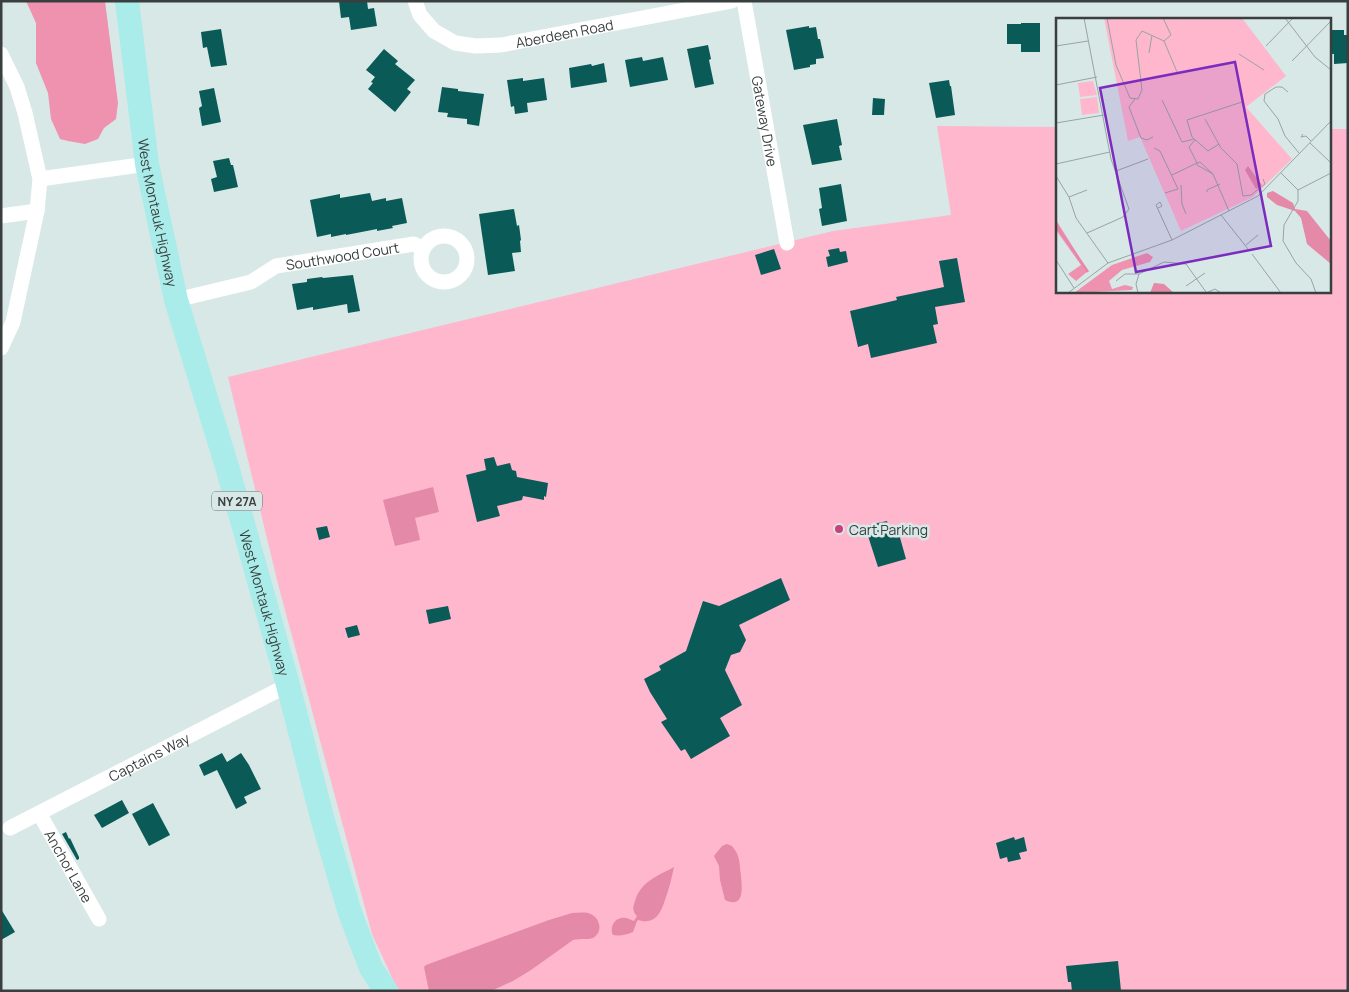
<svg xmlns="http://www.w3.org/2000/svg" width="1349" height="992" viewBox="0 0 1349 992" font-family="Manrope,sans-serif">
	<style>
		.green { fill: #feb7cd }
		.forest { fill: #ee92b0 }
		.water { fill: #e489a7 }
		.building { fill: #0a5a58 }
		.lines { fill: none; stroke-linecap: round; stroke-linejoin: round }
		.minor { stroke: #fff; stroke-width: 15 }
		.primary { stroke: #a9ece9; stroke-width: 24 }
		.poi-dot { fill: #ca4079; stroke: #d8e8e7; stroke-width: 2 }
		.labels { text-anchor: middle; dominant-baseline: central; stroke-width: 5; stroke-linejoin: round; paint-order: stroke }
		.shield { fill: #d8e8e7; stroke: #687271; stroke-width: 1 }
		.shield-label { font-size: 12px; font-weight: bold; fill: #383f3e }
		.street-label { font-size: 14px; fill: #383f3e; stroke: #d8e8e7 }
		.poi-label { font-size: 14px; fill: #383f3e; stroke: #d8e8e7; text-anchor: start }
		.inset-river { fill: none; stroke: #e489a7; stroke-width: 2.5 }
		.inset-road { fill: none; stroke: #98a4a3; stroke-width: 1 }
		.view { fill: #7b2cbf; fill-opacity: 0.15; stroke: #7b2cbf; stroke-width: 2.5 }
		.inset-edge { fill: none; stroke: #383f3e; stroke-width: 2.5 }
	</style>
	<rect width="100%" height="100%" fill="#d8e8e7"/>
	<polygon class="green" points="937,126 1058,127 1058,291 1330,291 1330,129 1348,129 1348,991 400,991 394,982 372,934 278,584 228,377 833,231 951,215"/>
	<polygon class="forest" points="26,1 105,1 118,103 116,119 104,128 98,139 85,144 68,141 60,139 51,119 48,93 36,63 36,23"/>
	<g class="water">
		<polygon points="433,487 439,512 415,518 420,540 395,546 383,500"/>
		<path d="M727,844L732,846C734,849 737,852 738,856C740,862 740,870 741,876C742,888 745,909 725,900L720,880L719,866L714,856L722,846Z"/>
		<path d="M674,867C672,876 670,885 667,894C662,909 658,926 638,920L637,921L633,932C626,935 620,936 613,935C609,926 616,916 626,918C628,918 633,921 634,921L637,916C632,911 633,907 635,901C641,881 658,876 674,867Z"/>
		<path d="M572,913C577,913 583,912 588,913C600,916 604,932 593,938C588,940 581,938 573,940L531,970L513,981L491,991H429L424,967L426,965L549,920Z"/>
	</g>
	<g class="building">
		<polygon points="339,1 367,1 368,9 374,8 377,26 351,30 349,17 341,18"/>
		<polygon points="1021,23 1040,23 1040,52 1021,52 1021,44 1007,44 1007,24 1021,24"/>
		<polygon points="809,26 809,28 816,27 818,39 820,39 824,58 816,59 816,64 810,65 810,67 794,70 786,30"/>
		<polygon points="221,29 227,65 211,67 207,47 203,48 201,32"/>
		<polygon points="1330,30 1344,30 1344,35 1348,35 1348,63 1334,64 1334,54 1330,54"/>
		<polygon points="708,45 711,59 709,60 714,84 695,88 687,49"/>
		<polygon points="384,49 398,61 395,64 415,80 407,89 411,92 395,112 368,89 373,83 371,82 375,77 366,70"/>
		<polygon points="642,57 643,61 663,57 668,80 630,87 625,60"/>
		<polygon points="604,63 607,82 571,88 569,68 591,64 592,66"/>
		<polygon points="523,78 523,81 544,78 547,100 527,103 528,112 515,114 514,106 511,107 507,80"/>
		<polygon points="949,80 950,86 951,86 955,115 936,118 929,83"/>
		<polygon points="442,87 458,89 458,91 484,94 479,126 467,124 467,119 447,117 448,113 438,112"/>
		<polygon points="214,88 221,122 202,126 199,108 202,106 199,91"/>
		<polygon points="873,98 885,99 884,115 872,115"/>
		<polygon points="837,119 842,145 839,146 842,160 812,165 803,125"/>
		<polygon points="229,158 231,165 233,165 238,187 214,192 211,179 217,177 213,161"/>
		<polygon points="841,184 847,221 822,226 819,209 822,208 819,188"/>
		<polygon points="370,193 372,201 386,198 386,201 402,198 407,223 392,226 393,228 377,231 377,229 346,235 346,234 331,237 331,234 317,237 310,200 340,194 340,198"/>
		<polygon points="514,209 517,226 519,225 521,240 520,241 521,252 512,253 515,271 488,275 479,214"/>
		<polygon points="839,248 840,252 846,251 848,262 828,267 826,257 830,256 828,250"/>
		<polygon points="774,249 781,269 761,275 755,255"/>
		<polygon points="957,258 965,302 935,307 938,324 933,325 937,343 871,358 868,344 858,347 850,311 897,300 896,297 944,287 939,261"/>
		<polygon points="353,275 360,311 348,313 347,304 313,310 313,307 297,310 292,284 307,282 307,279 322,277 323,278"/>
		<polygon points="494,457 497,466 510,463 512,470 516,471 517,477 548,483 546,497 544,496 544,500 523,496 522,500 497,506 500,516 477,522 466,475 486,470 484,459"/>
		<polygon points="887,521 891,536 899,534 906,559 878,567 868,536 872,535 869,525"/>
		<polygon points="327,526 330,537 319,540 316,528"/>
		<polygon points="781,578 790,600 739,625 746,640 740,652 731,655 725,670 742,705 720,718 730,736 691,759 685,749 681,751 661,722 667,719 650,692 644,679 661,670 659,666 686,651 703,601 719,606"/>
		<polygon points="448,606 451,619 429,624 426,610"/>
		<polygon points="357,625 360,635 348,638 345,628"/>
		<polygon points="222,753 227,762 241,753 249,765 261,789 244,797 247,803 236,809 217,770 204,776 199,765"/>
		<polygon points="122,800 129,813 102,828 94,815"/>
		<polygon points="153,803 170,835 149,846 132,814"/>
		<polygon points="66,832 69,839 70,838 79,857 79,859 77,860 62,834"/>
		<polygon points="1014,837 1015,840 1024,837 1027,851 1019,853 1021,859 1008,862 1007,857 1000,859 996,843"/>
		<polygon points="1,909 15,932 1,940"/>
		<polygon points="1118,961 1121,991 1072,991 1071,982 1068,982 1066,966"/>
	</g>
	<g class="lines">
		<g class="minor">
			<path id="s1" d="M415,1L420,15L434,31L455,43L476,46L501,45L732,1"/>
			<path id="s2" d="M744,1L787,243"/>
			<polyline points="1,54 17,87 25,113 40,179 37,211 13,322 1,348"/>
			<polyline points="40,179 147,164"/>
			<polyline points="1,216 37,211"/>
			<circle cx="444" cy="259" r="23"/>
			<path id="s3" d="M176,300L251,282L276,266L414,244L423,249"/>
			<path id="s4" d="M39,813L99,919"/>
			<path id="s5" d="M10,828L288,685"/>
		</g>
		<path class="primary" id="s6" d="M127,1L147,164L176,300L228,470L288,685L323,821L350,913L371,968L386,991"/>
	</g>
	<circle class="poi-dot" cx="839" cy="529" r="5"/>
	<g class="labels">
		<rect class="shield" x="212" y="491.5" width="50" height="19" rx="4"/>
		<g class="shield-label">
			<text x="237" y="501">NY 27A</text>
		</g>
		<g class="street-label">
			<text stroke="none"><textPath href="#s1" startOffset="171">Aberdeen Road</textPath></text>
			<text stroke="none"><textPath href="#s2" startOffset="122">Gateway Drive</textPath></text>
			<text stroke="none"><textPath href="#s6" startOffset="214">West Montauk Highway</textPath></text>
			<text stroke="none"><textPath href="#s3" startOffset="174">Southwood Court</textPath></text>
			<text stroke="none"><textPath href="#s6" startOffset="619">West Montauk Highway</textPath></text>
			<text stroke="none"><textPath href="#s5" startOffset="156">Captains Way</textPath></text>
			<text stroke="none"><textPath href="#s4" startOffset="61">Anchor Lane</textPath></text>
		</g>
		<g class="poi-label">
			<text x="849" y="529">Cart Parking</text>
		</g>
	</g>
	<g transform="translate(1056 18)">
		<rect width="275" height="275" fill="#d8e8e7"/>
		<path d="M48,0H186L230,58L190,89L236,141L197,179L125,213L84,119L72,123ZM37,63L41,77L24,79L22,65ZM41,79L43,95L26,97L24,81Z" fill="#feb7cd"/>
		<path d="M0,202L32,253L20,263L12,256L25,247L0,212ZM91,235L97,239L94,244L66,252L53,263L56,271L69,267L77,269L76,272L18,275L56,247Z" fill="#ee92b0"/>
		<path d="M192,148L206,167L200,171L189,152ZM217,173L237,185L239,191L251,193L275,223V246L251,226L245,200L239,193L221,187L211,179V175ZM98,265L108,266L118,275H94Z" fill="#e489a7"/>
		<path class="inset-river" d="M0,207L32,254"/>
		<path class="inset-road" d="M28,0L55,141L73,191L67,199L31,215M51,0L60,47L74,80L82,81L86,72L80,22L86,13L108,23L121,54M107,0L115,17L108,23M229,0L259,39L275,52M0,28L32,23M210,28L237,0M93,35L96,17M183,36L208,52M236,43L274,4M0,67L41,59M232,74L226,69H220L209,76L208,83L222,101L229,118L243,135M79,81L73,89L85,120L91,122L97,119M106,82L126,124L138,121M149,101L165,130L181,146L187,178L195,177L209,166L207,161M0,105L48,97M247,116L245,119L250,118L255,123M254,125L274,144M163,126L152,133L136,119L131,102L186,84M98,130L104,133L122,171L109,175M0,146L54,134M60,153L92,141M225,155L242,172M157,156L173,193M116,157L141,145L144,144L157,156L141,147V145L133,129L139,122M0,158L13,179L20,200L52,245M125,167L126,186L130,196M242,172V183L228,207L227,223L240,245L255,261L260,275M242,172L275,155M151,174V172L164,166M13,179L31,172M102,190L106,188L104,184L100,187L116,222M165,197L192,231M190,227L202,217M196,236L225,275M0,242L18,270M60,263L69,256H83M130,268L149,255M12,275L52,245L116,222L202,178L275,103M82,275L80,266L83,256L108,244L130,246L150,274M150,275L159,271L165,275"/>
		<path class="view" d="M179,44L215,228L80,254L44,70Z"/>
		<rect width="275" height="275" class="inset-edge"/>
	</g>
	<rect width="1349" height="992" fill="none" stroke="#383f3e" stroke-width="5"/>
</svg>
